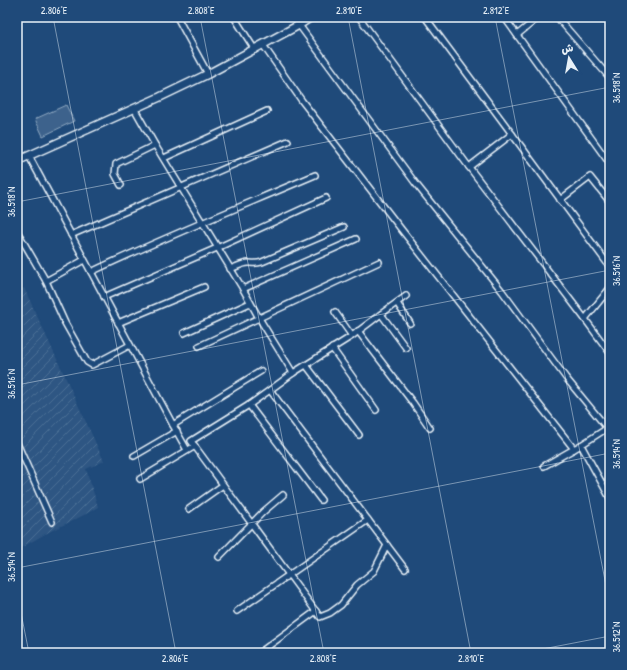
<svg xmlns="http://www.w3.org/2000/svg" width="627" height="670" viewBox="0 0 627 670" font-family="'Patrick Hand','Playpen Sans Arabic',sans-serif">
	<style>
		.industrial { fill: url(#industrial-furrows) }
		.pitch { fill: #3c628c; stroke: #92aac2 }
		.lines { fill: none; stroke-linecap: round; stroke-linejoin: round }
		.street-casing { stroke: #e8f1f8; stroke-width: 8 }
		.secondary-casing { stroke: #e8f1f8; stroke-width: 10 }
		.street { stroke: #1f4a7a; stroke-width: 5 }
		.secondary { stroke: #1f4a7a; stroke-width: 7 }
		.ticks { fill: none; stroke: #e8f1f8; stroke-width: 1; stroke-opacity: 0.45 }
		.neatline { fill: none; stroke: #e8f1f8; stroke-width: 1.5 }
		.ticks-label { font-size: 10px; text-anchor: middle; fill: #e8f1f8 }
	</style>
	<defs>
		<pattern id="industrial-furrows" width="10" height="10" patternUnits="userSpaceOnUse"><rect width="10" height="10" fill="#2e5683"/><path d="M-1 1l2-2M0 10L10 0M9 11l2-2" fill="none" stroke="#4c6f95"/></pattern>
	</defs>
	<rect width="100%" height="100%" fill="#1f4a7a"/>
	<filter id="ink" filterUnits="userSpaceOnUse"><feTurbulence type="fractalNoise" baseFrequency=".025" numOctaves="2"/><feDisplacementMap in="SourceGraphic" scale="8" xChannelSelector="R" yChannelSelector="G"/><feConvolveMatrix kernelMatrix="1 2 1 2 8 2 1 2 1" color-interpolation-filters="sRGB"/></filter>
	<g filter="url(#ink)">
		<polygon class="industrial" points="24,288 104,461 86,469 98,507 84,515 47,533 17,550 17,291"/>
		<polygon class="pitch" points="66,105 74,121 43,136 35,119"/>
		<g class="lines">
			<g class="street-casing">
				<g id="street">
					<polyline points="177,17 208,74"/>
					<polyline points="234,17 255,50"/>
					<polyline points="294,17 299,25 416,184 502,291 566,378 607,428"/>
					<polyline points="359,17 469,167 585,319 610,353"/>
					<polyline points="425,17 512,134 610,267"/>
					<polyline points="504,17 610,164"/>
					<polyline points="557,17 610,78"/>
					<polyline points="517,35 539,17"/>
					<polyline points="263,45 302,101 401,229 574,449"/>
					<polyline points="134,108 155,145 243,289 259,318 293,373"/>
					<polyline points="29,156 173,425"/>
					<polyline points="164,158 267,111"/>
					<polyline points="469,167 512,134"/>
					<polyline points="121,185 115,174 116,164 155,145"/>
					<polyline points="560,200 590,177 610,202"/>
					<polyline points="17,231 46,281 65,323 87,362 92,365 130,345"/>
					<polyline points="71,235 288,141"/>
					<path d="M230,269C236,267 243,263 249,263C255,263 256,264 262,262L344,227"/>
					<path d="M91,272C165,237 240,207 315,175"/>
					<polyline points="46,281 84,260"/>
					<polyline points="243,289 356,239"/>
					<polyline points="104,297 217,248 326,198"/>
					<polyline points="397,303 410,323"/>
					<polyline points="335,312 352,336"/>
					<polyline points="381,314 406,348"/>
					<polyline points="585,319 610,288"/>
					<polyline points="118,323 204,287"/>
					<polyline points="358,331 413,403 430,428"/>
					<polyline points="184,333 250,303"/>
					<polyline points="199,346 379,262"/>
					<polyline points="332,348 376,410"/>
					<polyline points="306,365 359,435"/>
					<polyline points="270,390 405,569"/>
					<polyline points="249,405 321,500"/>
					<polyline points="17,443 52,522"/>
					<polyline points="581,445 610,498"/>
					<polyline points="187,450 173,425 261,371"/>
					<polyline points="134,456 177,431"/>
					<polyline points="544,466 581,445 609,427"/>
					<polyline points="140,479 195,446"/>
					<polyline points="189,509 223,485"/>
					<polyline points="387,545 374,571 357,585 341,605 330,613 320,617 191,441 249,405 270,390 293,373 352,336 381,314 406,296"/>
					<polyline points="219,557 263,512 283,495"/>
					<polyline points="237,611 368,520"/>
					<polyline points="259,653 316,611"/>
				</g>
			</g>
			<g class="secondary-casing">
				<polyline id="secondary" points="17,161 160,97 208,74 299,25 311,17"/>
			</g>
			<use href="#street" class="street"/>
			<use href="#secondary" class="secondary"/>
		</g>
	</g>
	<path class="ticks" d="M53,17L176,653M200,17L324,653M348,17L471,653M495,17L610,606M17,20L30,17M17,202L610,87M17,385L610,270M17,568L610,453M17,593L29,653M522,653L610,636"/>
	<rect width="627" height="670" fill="none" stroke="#1f4a7a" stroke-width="44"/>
	<g transform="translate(569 58) rotate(349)" stroke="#1f4a7a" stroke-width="3" paint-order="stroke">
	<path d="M0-3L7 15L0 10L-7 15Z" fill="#e8f1f8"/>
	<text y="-6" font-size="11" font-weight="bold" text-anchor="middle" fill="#e8f1f8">ش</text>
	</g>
	<rect x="22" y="22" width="583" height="626" class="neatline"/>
	<g class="ticks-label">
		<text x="54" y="14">2.806°E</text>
		<text x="201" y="14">2.808°E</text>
		<text x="349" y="14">2.810°E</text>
		<text x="496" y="14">2.812°E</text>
		<text transform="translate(616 88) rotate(-90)" y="4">36.518°N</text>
		<text transform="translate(11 202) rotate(-90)" y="4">36.518°N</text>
		<text transform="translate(616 271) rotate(-90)" y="4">36.516°N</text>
		<text transform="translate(11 384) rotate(-90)" y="4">36.516°N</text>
		<text transform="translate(616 454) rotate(-90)" y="4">36.514°N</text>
		<text transform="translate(11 567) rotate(-90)" y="4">36.514°N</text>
		<text transform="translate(616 637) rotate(-90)" y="4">36.512°N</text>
		<text x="175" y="662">2.806°E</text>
		<text x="323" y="662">2.808°E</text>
		<text x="471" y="662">2.810°E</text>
	</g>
</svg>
